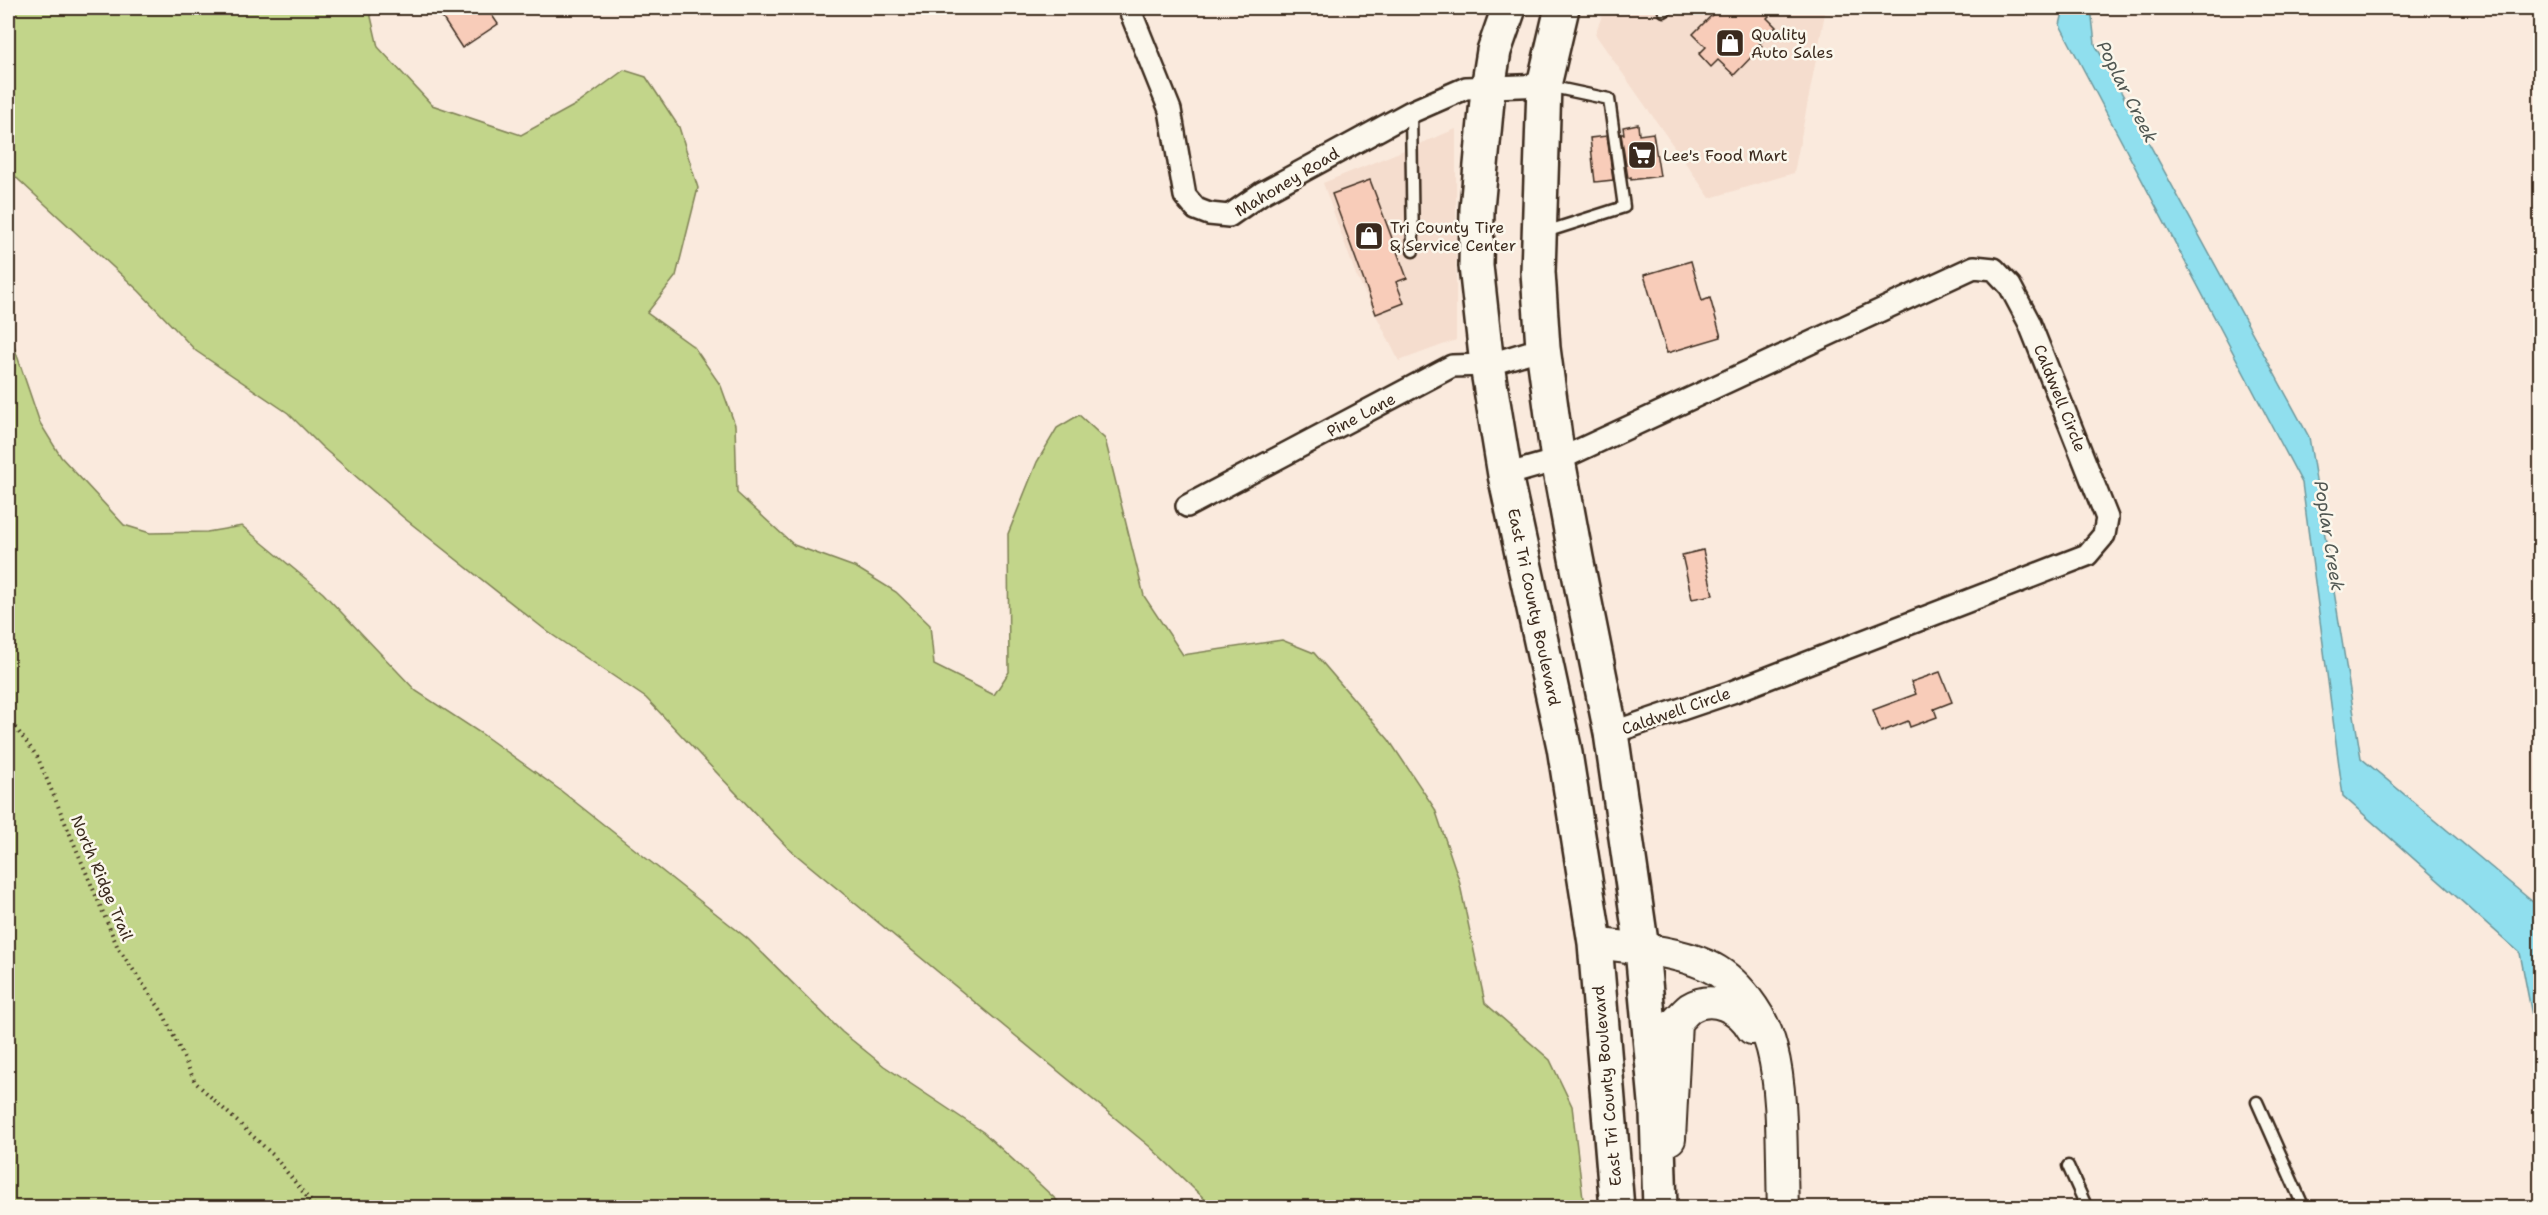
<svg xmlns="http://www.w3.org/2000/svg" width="2548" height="1215" viewBox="0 0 2548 1215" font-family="'Shantell Sans',sans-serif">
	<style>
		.built { fill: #f5ddce }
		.green { fill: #c2d58a; stroke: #7e8054; stroke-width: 1.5 }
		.water { fill: #90dfee; stroke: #6e979b; stroke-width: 1.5 }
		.building { fill: #f8ccb9; stroke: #3b2a1e; stroke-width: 1.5 }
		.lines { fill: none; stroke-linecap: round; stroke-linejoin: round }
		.lane-casing { stroke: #3b2a1e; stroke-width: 15 }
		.street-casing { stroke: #3b2a1e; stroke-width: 26 }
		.secondary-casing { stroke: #3b2a1e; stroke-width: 34 }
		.highway-casing { stroke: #3b2a1e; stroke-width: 38 }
		.path { stroke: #3b2a1e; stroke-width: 4; stroke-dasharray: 1.5 4.5; stroke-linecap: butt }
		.lane { stroke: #fbf7ec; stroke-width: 10 }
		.street { stroke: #fbf7ec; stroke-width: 21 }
		.secondary { stroke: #fbf7ec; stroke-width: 30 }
		.highway { stroke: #fbf7ec; stroke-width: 33 }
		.labels { text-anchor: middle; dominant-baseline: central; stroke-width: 5; stroke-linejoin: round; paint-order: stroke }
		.poi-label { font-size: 16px; fill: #3b2a1e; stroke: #fbf7ec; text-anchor: start }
		.street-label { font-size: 16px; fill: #3b2a1e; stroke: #fbf7ec }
		.water-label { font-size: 18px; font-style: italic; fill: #505752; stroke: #fbf7ec }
	</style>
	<rect width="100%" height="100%" fill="#faeadd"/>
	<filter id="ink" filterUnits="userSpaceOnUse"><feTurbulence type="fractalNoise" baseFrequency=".0167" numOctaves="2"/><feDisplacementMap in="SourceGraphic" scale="12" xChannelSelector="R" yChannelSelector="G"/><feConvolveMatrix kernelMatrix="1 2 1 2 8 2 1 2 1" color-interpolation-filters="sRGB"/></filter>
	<g filter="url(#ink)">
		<g class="built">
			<polygon points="1605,8 1826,8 1794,173 1710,198 1595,34"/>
			<polygon points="1456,129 1456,340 1399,361 1356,275 1323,183"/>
		</g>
		<g class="green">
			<polygon points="8,8 369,8 378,47 432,105 521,135 579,103 624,70 646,77 679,127 698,188 676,276 647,313 694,347 721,386 735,425 737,493 794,545 857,568 896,592 930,625 934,665 994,695 1009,672 1008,534 1037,462 1057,428 1079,415 1105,439 1144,596 1183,655 1282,640 1314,653 1389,740 1435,809 1459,880 1485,1003 1550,1060 1572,1106 1584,1207 1213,1207 1149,1146 788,848 646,698 548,632 404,518 322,447 288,413 196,351 139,291 8,170"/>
			<polygon points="8,329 40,423 61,457 124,525 150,533 207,532 242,526 323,593 416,691 482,734 560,790 748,939 842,1032 884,1066 983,1132 1064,1207 8,1207"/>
		</g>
		<polygon class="water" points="2064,8 2091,8 2095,44 2309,437 2361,758 2540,908 2540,1057 2520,953 2343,796 2302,483 2060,25"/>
		<g class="building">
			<polygon points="436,8 487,8 498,24 462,48"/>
			<polygon points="1719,8 1763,8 1770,15 1767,18 1776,27 1759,44 1762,46 1734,75 1718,60 1711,67 1699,54 1706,47 1693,34"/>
			<polygon points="1638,124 1639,135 1653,133 1660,176 1631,180 1631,177 1628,178 1621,134 1624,134 1623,127"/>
			<polygon points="1607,136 1613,180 1595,182 1590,138"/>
			<polygon points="1370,180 1407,278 1396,282 1404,303 1376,314 1332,194"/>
			<polygon points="1691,261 1702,301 1710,298 1721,337 1667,353 1644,275"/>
			<polygon points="1703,550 1713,595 1692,599 1682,555"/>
			<polygon points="1940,672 1952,702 1934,709 1937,717 1910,727 1908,721 1881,732 1873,710 1916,694 1911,682"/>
		</g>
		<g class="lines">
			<g class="lane-casing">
				<g id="lane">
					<polyline points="1664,11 1668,8"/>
					<polyline points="1411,112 1413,251"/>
					<polyline points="1545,232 1624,207 1609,99 1548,86"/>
					<polyline points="2257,1102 2304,1208"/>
					<polyline points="2068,1166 2087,1208"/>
				</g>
			</g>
			<g class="street-casing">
				<g id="street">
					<polyline points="1129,8 1170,110 1185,196 1196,209 1209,214 1229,216 1262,193 1411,112 1466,88 1544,85"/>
					<polyline points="1505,475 1558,460 1974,267 1994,269 2010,286 2029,322 2107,518 2104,535 2087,555 1732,692 1611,733"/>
					<polyline points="1187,506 1452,366 1487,365 1543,348"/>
				</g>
			</g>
			<g class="secondary-casing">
				<g id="secondary">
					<path d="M1595,943C1631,948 1672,950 1706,965C1737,978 1764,1016 1772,1049C1784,1094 1781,1160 1783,1208"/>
					<path d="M1670,1139L1676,1022C1680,1018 1685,1012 1690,1008C1713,994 1740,1008 1752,1029"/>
				</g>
			</g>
			<g class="highway-casing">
				<g id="highway">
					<polyline points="1509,8 1494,51 1488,89 1477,209 1476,266 1487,365 1505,475 1564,747 1595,943 1617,1208"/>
					<polyline points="1562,8 1544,85 1538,272 1543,348 1558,460 1576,558 1611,733 1642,949 1657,1113 1660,1208"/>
				</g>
			</g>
			<polyline class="path" points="8,718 37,756 118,948 163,1013 195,1082 273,1155 316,1208"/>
			<use href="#lane" class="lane"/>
			<use href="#street" class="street"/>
			<use href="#secondary" class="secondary"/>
			<use href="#highway" class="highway"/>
		</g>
	</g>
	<defs>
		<g id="shop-square" transform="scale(1.5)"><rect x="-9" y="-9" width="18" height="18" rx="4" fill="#3b2a1e" stroke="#fbf7ec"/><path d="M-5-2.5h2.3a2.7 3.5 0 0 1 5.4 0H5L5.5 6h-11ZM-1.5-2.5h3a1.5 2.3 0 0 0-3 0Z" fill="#fff"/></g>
		<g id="supermarket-square" transform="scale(1.5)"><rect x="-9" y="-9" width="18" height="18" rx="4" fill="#3b2a1e" stroke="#fbf7ec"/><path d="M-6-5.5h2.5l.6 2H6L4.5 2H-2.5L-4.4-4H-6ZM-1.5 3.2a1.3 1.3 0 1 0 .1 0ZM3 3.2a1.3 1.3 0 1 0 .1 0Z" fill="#fff"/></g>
	</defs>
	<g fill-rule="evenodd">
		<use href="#shop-square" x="1730" y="43"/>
		<use href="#supermarket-square" x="1642" y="155"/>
		<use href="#shop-square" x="1369" y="236"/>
	</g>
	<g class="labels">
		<g class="poi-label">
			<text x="1751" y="34">Quality<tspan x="1751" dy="18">Auto Sales</tspan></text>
			<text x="1663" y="155">Lee's Food Mart</text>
			<text x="1390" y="227">Tri County Tire<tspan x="1390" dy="18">&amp; Service Center</tspan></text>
		</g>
		<g class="street-label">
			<text transform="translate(1287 182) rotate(-31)">Mahoney Road</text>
			<text transform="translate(2060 398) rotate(68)">Caldwell Circle</text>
			<text transform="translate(1361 415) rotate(-28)">Pine Lane</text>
			<text transform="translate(1534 607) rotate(78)">East Tri County Boulevard</text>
			<text transform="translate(1676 711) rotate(-19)">Caldwell Circle</text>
			<text transform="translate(102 878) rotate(67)">North Ridge Trail</text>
			<text transform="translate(1607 1086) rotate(-95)">East Tri County Boulevard</text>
		</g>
		<g class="water-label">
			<text transform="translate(2127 92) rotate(63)">Poplar Creek</text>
			<text transform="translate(2329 536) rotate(81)">Poplar Creek</text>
		</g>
	</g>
	<rect width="2548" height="1215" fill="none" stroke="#fbf7ec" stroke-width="30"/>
	<rect x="15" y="15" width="2518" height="1185" fill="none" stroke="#3b2a1e" stroke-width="2" filter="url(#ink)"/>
</svg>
